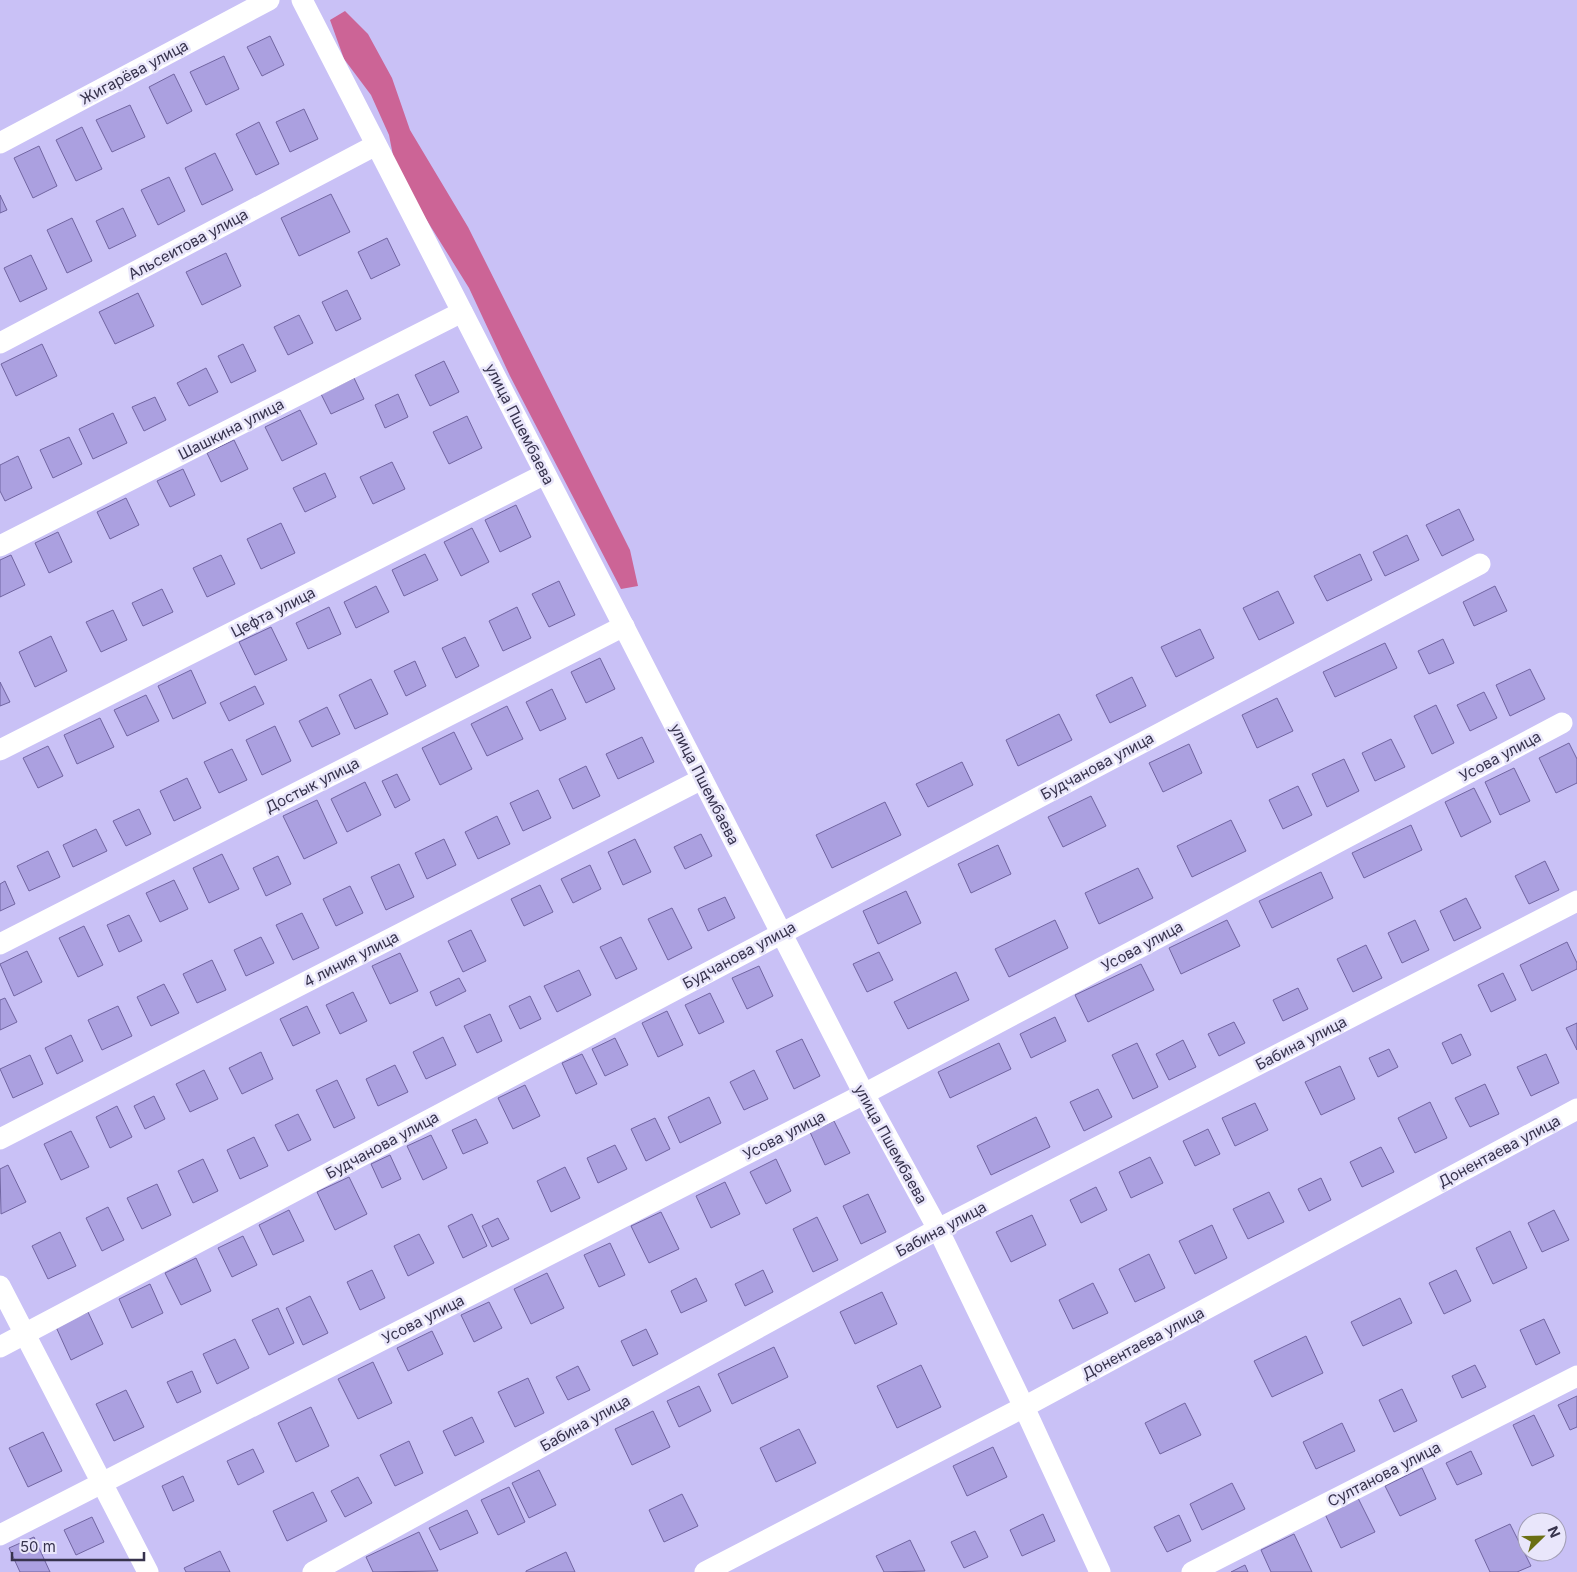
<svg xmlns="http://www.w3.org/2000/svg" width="1577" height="1572" viewBox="0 0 1577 1572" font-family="Inter,sans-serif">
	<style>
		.forest { fill: #cc6496 }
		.building { fill: #aba0e0; stroke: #7165a1 }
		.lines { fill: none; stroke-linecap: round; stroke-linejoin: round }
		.minor { stroke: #fff; stroke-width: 21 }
		.labels { text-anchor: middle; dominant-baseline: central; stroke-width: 5; stroke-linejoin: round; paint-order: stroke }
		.street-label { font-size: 15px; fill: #37334d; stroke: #e9e6fb }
	</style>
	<rect width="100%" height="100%" fill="#c9c1f6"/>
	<polygon class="forest" points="345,11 368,34 392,78 410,130 468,227 630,550 638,586 621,589 510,376 469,288 396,171 389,135 371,95 344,59 330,20"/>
	<g class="building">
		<polygon points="270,36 284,65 262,76 247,47"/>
		<polygon points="224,56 239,89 206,105 190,72"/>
		<polygon points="174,74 192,111 167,124 149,87"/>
		<polygon points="130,105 145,137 112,152 96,120"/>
		<polygon points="304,109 318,139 290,152 276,122"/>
		<polygon points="259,122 279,164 256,175 236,134"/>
		<polygon points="82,127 102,169 76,181 56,140"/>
		<polygon points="39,146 57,186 33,198 14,158"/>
		<polygon points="215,153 233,190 202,205 185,168"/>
		<polygon points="169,177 185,211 158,225 141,190"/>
		<polygon points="331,194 350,232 299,256 281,218"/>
		<polygon points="0,195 7,210 0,213"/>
		<polygon points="123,208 136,236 109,249 96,221"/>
		<polygon points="72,218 92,261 67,273 47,230"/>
		<polygon points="387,238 400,265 371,279 358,252"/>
		<polygon points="226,253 241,286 202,305 186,272"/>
		<polygon points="31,255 47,289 20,302 4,268"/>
		<polygon points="347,290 361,319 336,331 322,302"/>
		<polygon points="138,293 154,326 115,344 99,312"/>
		<polygon points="299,315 313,343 288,355 274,327"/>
		<polygon points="42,344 57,376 16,396 1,364"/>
		<polygon points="243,344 256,371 231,383 218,356"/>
		<polygon points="444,361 459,392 430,406 415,375"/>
		<polygon points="206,368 218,392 189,406 177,383"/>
		<polygon points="354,378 364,399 331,414 321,394"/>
		<polygon points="398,394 408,417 385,428 375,405"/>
		<polygon points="155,397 166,420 144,431 132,407"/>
		<polygon points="300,410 317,444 282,461 265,427"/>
		<polygon points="113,413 127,443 93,459 79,429"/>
		<polygon points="467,416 482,448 449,464 433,432"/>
		<polygon points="69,437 82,464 53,478 40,450"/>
		<polygon points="234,440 248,469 221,482 207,453"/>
		<polygon points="18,456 32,488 5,501 0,491 0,465"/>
		<polygon points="392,462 405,489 373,504 360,477"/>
		<polygon points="183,469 195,495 170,507 157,481"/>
		<polygon points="325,473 336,497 305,512 293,488"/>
		<polygon points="126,498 139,525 110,539 97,512"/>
		<polygon points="516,505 531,537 500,552 485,520"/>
		<polygon points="1459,509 1474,540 1442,556 1426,525"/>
		<polygon points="281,523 295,553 261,569 247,539"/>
		<polygon points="472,528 489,562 461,576 444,542"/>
		<polygon points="58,532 72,562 49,573 35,543"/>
		<polygon points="1407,535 1419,560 1385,576 1373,552"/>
		<polygon points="425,554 438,580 404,596 392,570"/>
		<polygon points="1360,554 1372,580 1327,601 1314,576"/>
		<polygon points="11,555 25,585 0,597 0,560"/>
		<polygon points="221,555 235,584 207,597 193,568"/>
		<polygon points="559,581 575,615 549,627 532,594"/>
		<polygon points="376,586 389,612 356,628 344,602"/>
		<polygon points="1495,586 1507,611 1474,626 1463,602"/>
		<polygon points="162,589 173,612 143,626 132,603"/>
		<polygon points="1278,591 1294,623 1259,640 1243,608"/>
		<polygon points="329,607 341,634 308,649 296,623"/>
		<polygon points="517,607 531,638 503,651 489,621"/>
		<polygon points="113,610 127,640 101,652 86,622"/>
		<polygon points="271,627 287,660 255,675 239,642"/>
		<polygon points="1200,629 1214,658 1176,677 1161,647"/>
		<polygon points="51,636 67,671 35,687 19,652"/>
		<polygon points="465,637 479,666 456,678 442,648"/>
		<polygon points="1443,639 1454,663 1429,674 1418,651"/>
		<polygon points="1385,643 1397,668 1335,697 1323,672"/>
		<polygon points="600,658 615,689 586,703 571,672"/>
		<polygon points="415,661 426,686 406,696 394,671"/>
		<polygon points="1530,669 1545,699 1510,716 1496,685"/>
		<polygon points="191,670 206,703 173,719 158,686"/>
		<polygon points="1132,677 1146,706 1110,723 1096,695"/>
		<polygon points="371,679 388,714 355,729 339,695"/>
		<polygon points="0,682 10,702 0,706"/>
		<polygon points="255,686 264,704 229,721 220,703"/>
		<polygon points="552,689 566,719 540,731 526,702"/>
		<polygon points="1484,692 1497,718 1470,731 1457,705"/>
		<polygon points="146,695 159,721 127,736 114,710"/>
		<polygon points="1277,698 1293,731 1257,748 1242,715"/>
		<polygon points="1436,705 1454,743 1432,754 1414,716"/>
		<polygon points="507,706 523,739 487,756 471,724"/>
		<polygon points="327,707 340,734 312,747 299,721"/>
		<polygon points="1059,714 1072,740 1018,766 1006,740"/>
		<polygon points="100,718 114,747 77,764 64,735"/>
		<polygon points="275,726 291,761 262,775 246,740"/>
		<polygon points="454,732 472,769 440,785 422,748"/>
		<polygon points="642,737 654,762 618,779 606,754"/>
		<polygon points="1391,739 1405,767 1375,781 1362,753"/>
		<polygon points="1569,743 1577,759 1577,783 1556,793 1539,758"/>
		<polygon points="1189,744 1202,773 1163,792 1149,763"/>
		<polygon points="48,746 63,776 38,788 23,758"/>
		<polygon points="232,749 247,780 219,793 204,762"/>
		<polygon points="1344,759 1359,791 1327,807 1312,774"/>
		<polygon points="962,762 973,785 928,807 916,784"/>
		<polygon points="586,766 600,796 573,809 559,779"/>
		<polygon points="1514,768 1530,801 1500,815 1485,782"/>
		<polygon points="397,774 410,800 395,808 382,781"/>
		<polygon points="187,778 201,808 174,821 160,791"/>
		<polygon points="365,782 381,815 347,832 331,799"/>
		<polygon points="1298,786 1312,815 1283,829 1269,800"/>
		<polygon points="1474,788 1491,822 1461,837 1445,802"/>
		<polygon points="538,790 551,818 523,831 510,803"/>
		<polygon points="1091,796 1106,826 1063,847 1048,817"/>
		<polygon points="317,800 337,843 304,859 283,816"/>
		<polygon points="885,802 901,835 832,868 816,835"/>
		<polygon points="139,809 151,834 126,846 113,821"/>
		<polygon points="497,816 510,844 478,859 465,832"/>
		<polygon points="1231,820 1246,851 1192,877 1177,846"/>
		<polygon points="1411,825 1422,850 1364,878 1352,853"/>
		<polygon points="96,829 107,851 73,867 63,845"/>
		<polygon points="701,834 712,856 685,869 674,847"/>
		<polygon points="444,839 456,865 427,879 415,853"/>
		<polygon points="635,839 651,872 623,885 608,852"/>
		<polygon points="998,845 1011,874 971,893 958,864"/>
		<polygon points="48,851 60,877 29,891 17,866"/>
		<polygon points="222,854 239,889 209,903 193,868"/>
		<polygon points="278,856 291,884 266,896 253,868"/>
		<polygon points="1545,861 1559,890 1529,904 1515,876"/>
		<polygon points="399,864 414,897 386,910 371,877"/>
		<polygon points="590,865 601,889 573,903 561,879"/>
		<polygon points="1138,868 1153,898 1099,924 1085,893"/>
		<polygon points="1321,872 1333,898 1272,928 1259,901"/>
		<polygon points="174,880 188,909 160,922 146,893"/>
		<polygon points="5,881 15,904 0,911 0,884"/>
		<polygon points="540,885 553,912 524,926 511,899"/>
		<polygon points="350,886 363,913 336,926 323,899"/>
		<polygon points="906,891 921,923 878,944 863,911"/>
		<polygon points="725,897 735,918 708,931 698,909"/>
		<polygon points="1466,898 1481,928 1454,941 1440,911"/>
		<polygon points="672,908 692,948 668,960 648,919"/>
		<polygon points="302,913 319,948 293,960 276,925"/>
		<polygon points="129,915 142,941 119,952 107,925"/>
		<polygon points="1055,920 1068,948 1009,977 995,949"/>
		<polygon points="1227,920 1240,946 1181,974 1169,948"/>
		<polygon points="1415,920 1429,950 1402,963 1388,933"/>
		<polygon points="84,926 103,965 78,977 59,938"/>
		<polygon points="471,930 486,961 463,972 448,941"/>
		<polygon points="261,937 274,963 246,976 234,950"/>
		<polygon points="621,937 637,969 616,979 600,947"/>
		<polygon points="1567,942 1577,963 1577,969 1532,991 1520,965"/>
		<polygon points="1366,945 1382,978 1353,992 1337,959"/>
		<polygon points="27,951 42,982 14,996 0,964"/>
		<polygon points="879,952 893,980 867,992 853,964"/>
		<polygon points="400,953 418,991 390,1004 372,966"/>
		<polygon points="212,960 226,990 197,1003 183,974"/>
		<polygon points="1141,964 1154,990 1088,1022 1075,995"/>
		<polygon points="759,966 773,996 747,1009 732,978"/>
		<polygon points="579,970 591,995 557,1012 544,986"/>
		<polygon points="956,972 969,1000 908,1029 894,1002"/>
		<polygon points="1503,973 1516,1000 1491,1012 1478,985"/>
		<polygon points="459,978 466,991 436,1006 430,992"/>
		<polygon points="164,984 179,1013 151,1026 137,997"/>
		<polygon points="1298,988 1308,1009 1283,1021 1273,1000"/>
		<polygon points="353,992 367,1021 340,1034 326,1005"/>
		<polygon points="710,993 724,1022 699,1034 685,1005"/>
		<polygon points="530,996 541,1019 520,1029 509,1006"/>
		<polygon points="5,998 17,1022 0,1030 0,1000"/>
		<polygon points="118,1006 132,1036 102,1050 88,1020"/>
		<polygon points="307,1006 320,1033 293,1046 280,1019"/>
		<polygon points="667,1011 683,1045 658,1057 642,1023"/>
		<polygon points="490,1014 502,1041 477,1053 464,1026"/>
		<polygon points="1055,1017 1066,1041 1031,1058 1020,1034"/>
		<polygon points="1234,1022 1245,1043 1219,1056 1208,1034"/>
		<polygon points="1577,1023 1577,1050 1566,1028"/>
		<polygon points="1461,1034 1471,1055 1452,1064 1442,1043"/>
		<polygon points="71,1035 83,1061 57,1074 45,1048"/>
		<polygon points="443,1037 456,1065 426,1079 413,1052"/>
		<polygon points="615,1038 628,1065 605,1076 592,1049"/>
		<polygon points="802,1039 820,1076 794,1089 776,1051"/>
		<polygon points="1183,1040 1196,1067 1169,1080 1156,1054"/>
		<polygon points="999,1043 1011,1069 950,1098 938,1072"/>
		<polygon points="1137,1043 1158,1087 1133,1099 1112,1055"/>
		<polygon points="1389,1049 1398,1067 1378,1077 1369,1058"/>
		<polygon points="261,1052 273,1079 242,1094 229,1068"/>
		<polygon points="582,1054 597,1084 576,1094 562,1063"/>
		<polygon points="1546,1054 1559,1083 1531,1096 1517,1067"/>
		<polygon points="30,1055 43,1084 13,1098 0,1069"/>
		<polygon points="395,1065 408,1092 378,1106 366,1079"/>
		<polygon points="1340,1066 1355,1099 1321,1115 1305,1082"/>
		<polygon points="204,1070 218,1099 190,1112 176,1084"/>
		<polygon points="754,1070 768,1099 744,1110 730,1082"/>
		<polygon points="337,1080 355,1118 334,1128 316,1090"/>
		<polygon points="1485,1084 1499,1114 1470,1127 1455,1098"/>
		<polygon points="525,1085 540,1116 513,1129 498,1098"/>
		<polygon points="1098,1089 1112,1117 1084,1131 1070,1102"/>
		<polygon points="154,1096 165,1119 145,1129 134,1106"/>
		<polygon points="709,1097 721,1123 680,1143 668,1117"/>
		<polygon points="1430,1102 1447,1138 1415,1153 1398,1118"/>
		<polygon points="1255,1103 1268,1130 1235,1146 1222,1118"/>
		<polygon points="117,1106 132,1137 110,1148 96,1117"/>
		<polygon points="298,1114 311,1140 288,1151 275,1125"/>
		<polygon points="1036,1117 1050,1147 991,1175 977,1146"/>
		<polygon points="655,1118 670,1149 646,1161 631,1129"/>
		<polygon points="476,1119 488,1143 463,1154 452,1130"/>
		<polygon points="834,1121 850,1153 825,1165 810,1132"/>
		<polygon points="1208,1129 1220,1154 1195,1166 1183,1141"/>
		<polygon points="71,1131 89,1167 61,1180 44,1144"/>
		<polygon points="431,1135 447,1168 423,1180 407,1146"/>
		<polygon points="254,1137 268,1166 240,1179 227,1150"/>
		<polygon points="615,1145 627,1169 598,1183 587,1158"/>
		<polygon points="1381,1147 1394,1172 1362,1187 1350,1162"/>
		<polygon points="390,1155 401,1179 382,1188 371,1164"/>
		<polygon points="1150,1157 1163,1183 1131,1198 1119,1172"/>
		<polygon points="203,1159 218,1191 193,1203 178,1171"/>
		<polygon points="776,1159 791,1191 766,1204 750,1172"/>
		<polygon points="8,1165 26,1202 1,1214 0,1169"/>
		<polygon points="565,1167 580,1198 551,1212 537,1181"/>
		<polygon points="349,1177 367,1214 335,1230 317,1192"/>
		<polygon points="1321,1178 1331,1200 1309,1211 1298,1189"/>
		<polygon points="725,1182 740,1214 711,1228 696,1196"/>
		<polygon points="157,1184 171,1215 142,1229 127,1198"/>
		<polygon points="1096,1187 1107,1210 1081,1223 1070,1200"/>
		<polygon points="1269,1192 1284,1222 1248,1239 1233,1209"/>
		<polygon points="868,1194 886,1232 861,1244 843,1206"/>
		<polygon points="108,1207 124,1240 102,1251 86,1218"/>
		<polygon points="289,1210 304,1241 273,1255 259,1225"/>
		<polygon points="1554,1210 1569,1240 1542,1252 1528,1223"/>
		<polygon points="661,1212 679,1249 649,1263 631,1226"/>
		<polygon points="472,1214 487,1246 463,1258 448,1226"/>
		<polygon points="1032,1215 1046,1245 1011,1262 996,1232"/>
		<polygon points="817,1217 838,1260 813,1272 793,1229"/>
		<polygon points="498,1218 509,1239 492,1247 482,1226"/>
		<polygon points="1212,1225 1227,1258 1195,1274 1179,1241"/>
		<polygon points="1510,1231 1527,1268 1493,1284 1476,1248"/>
		<polygon points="60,1232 76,1266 48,1279 32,1246"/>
		<polygon points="419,1234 434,1263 408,1276 394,1246"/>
		<polygon points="243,1236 257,1265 232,1277 218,1248"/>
		<polygon points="610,1243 625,1275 599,1287 584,1255"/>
		<polygon points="1149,1254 1165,1288 1135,1302 1119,1269"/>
		<polygon points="196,1258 211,1291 181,1305 165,1273"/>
		<polygon points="372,1270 385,1298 360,1310 347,1282"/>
		<polygon points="763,1270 773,1292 745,1306 735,1284"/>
		<polygon points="1456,1270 1471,1301 1444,1314 1429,1283"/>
		<polygon points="547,1273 564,1308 531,1324 514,1289"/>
		<polygon points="696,1278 707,1301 681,1313 671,1291"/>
		<polygon points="1093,1283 1108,1313 1073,1329 1059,1300"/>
		<polygon points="150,1284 163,1313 132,1328 119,1299"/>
		<polygon points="882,1292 897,1324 855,1344 840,1312"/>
		<polygon points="310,1296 328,1333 303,1345 286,1308"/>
		<polygon points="1400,1298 1412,1323 1363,1346 1351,1322"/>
		<polygon points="489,1302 502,1328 474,1342 461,1315"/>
		<polygon points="278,1308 294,1343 269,1355 252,1320"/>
		<polygon points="88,1312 103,1344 71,1360 56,1327"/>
		<polygon points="1544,1319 1560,1353 1536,1365 1520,1330"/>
		<polygon points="646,1329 658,1354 633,1366 621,1341"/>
		<polygon points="432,1331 443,1354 408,1371 397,1348"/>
		<polygon points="1306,1336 1323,1373 1272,1397 1254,1361"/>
		<polygon points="235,1339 249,1368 217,1384 203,1354"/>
		<polygon points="774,1347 788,1377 732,1404 718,1374"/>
		<polygon points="373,1362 392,1403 358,1419 338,1379"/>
		<polygon points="921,1365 941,1407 897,1428 877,1386"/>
		<polygon points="1475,1365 1486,1387 1462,1398 1452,1376"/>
		<polygon points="578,1366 590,1390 568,1400 556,1377"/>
		<polygon points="192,1371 201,1392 177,1403 167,1382"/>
		<polygon points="528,1378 544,1413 515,1427 498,1392"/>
		<polygon points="699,1386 711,1411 679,1427 667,1401"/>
		<polygon points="1402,1389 1417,1421 1394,1432 1379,1400"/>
		<polygon points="126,1390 144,1427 114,1441 96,1404"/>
		<polygon points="1577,1396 1577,1427 1570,1430 1558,1405"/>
		<polygon points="1185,1403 1201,1435 1160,1454 1145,1423"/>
		<polygon points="311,1407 329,1446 296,1462 278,1423"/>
		<polygon points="653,1411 670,1447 632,1465 615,1429"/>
		<polygon points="1534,1415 1554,1456 1532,1466 1513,1425"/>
		<polygon points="472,1417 484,1442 455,1456 443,1431"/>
		<polygon points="1342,1423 1355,1451 1316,1469 1303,1442"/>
		<polygon points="799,1429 816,1463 776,1482 760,1448"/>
		<polygon points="43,1432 62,1471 28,1487 9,1448"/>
		<polygon points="409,1441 423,1473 395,1486 380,1455"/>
		<polygon points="993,1447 1007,1477 967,1496 953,1466"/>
		<polygon points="253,1449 264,1472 238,1485 227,1461"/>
		<polygon points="1471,1451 1482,1474 1457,1485 1446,1463"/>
		<polygon points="1422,1468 1436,1499 1400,1516 1385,1486"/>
		<polygon points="539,1470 556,1505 529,1518 512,1483"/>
		<polygon points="183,1476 194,1501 173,1511 162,1486"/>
		<polygon points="358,1477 372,1503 345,1517 331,1491"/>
		<polygon points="1232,1483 1245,1509 1202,1530 1190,1504"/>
		<polygon points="509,1487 525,1522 498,1535 481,1500"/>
		<polygon points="313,1492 327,1521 287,1541 273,1511"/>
		<polygon points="682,1494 698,1526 664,1542 649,1510"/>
		<polygon points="1358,1498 1375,1532 1341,1548 1325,1514"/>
		<polygon points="467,1510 478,1533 440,1550 429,1528"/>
		<polygon points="1043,1514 1055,1541 1022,1556 1010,1530"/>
		<polygon points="1179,1515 1191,1541 1167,1552 1154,1527"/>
		<polygon points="92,1517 104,1542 76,1555 64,1530"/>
		<polygon points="1510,1524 1531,1566 1517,1572 1490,1572 1475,1540"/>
		<polygon points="975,1531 988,1557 964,1568 951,1542"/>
		<polygon points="419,1532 438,1571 373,1572 366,1557"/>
		<polygon points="1294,1534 1312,1572 1271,1572 1261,1550"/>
		<polygon points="34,1537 50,1572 20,1572 9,1548"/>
		<polygon points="910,1540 925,1571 884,1572 876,1556"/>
		<polygon points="220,1551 230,1572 186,1572 184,1568"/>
		<polygon points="566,1552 575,1572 526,1572 526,1571"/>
		<polygon points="1245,1565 1248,1572 1231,1572"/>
	</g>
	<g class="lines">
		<g class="minor">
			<polyline points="302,0 864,1094 938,1229 1024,1407 1100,1572"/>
			<polyline points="0,143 269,0"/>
			<polyline points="0,343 376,145"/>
			<polyline points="0,546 462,312"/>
			<polyline points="0,750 545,474"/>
			<polyline points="0,944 624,626"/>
			<polyline points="0,1139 702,779"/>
			<polyline points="0,1286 148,1572"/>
			<polyline points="0,1347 1480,564"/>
			<polyline points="0,1535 864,1094 1562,723"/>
			<polyline points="313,1572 938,1229 1577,901"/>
			<polyline points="705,1572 1024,1407 1577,1109"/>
			<polyline points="1192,1572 1577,1376"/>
		</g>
	</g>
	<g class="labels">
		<g class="street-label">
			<text transform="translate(134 72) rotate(-28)">Жигарёва улица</text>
			<text transform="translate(188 244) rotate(-28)">Альсеитова улица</text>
			<text transform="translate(520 424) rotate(63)">улица Пшембаева</text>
			<text transform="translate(231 429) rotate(-27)">Шашкина улица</text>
			<text transform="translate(273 612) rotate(-27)">Цефта улица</text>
			<text transform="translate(1500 756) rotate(-28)">Усова улица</text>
			<text transform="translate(1097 766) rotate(-28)">Будчанова улица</text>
			<text transform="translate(705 784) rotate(63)">улица Пшембаева</text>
			<text transform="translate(312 785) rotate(-27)">Достык улица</text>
			<text transform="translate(1142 946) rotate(-28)">Усова улица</text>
			<text transform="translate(739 955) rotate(-28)">Будчанова улица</text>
			<text transform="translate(351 959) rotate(-27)">4 линия улица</text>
			<text transform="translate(1301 1043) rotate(-27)">Бабина улица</text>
			<text transform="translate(784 1135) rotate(-27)">Усова улица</text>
			<text transform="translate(891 1144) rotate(61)">улица Пшембаева</text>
			<text transform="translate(382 1145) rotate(-28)">Будчанова улица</text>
			<text transform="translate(1499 1151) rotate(-28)">Донентаева улица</text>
			<text transform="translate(941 1229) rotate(-28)">Бабина улица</text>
			<text transform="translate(423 1319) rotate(-27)">Усова улица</text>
			<text transform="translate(1143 1343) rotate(-28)">Донентаева улица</text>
			<text transform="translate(585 1423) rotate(-29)">Бабина улица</text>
			<text transform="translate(1384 1474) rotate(-27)">Султанова улица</text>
		</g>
	</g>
	<g transform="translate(1542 1537) rotate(67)"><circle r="24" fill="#e9e6fb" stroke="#a29eb5"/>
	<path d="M0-4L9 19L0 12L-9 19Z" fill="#6b6f13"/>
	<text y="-8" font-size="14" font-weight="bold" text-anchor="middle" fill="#37334d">N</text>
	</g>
	<path d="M12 1552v8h132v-8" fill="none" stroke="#37334d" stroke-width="2.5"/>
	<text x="20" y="1552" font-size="15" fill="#37334d" stroke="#e9e6fb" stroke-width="4" paint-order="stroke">50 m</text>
</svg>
